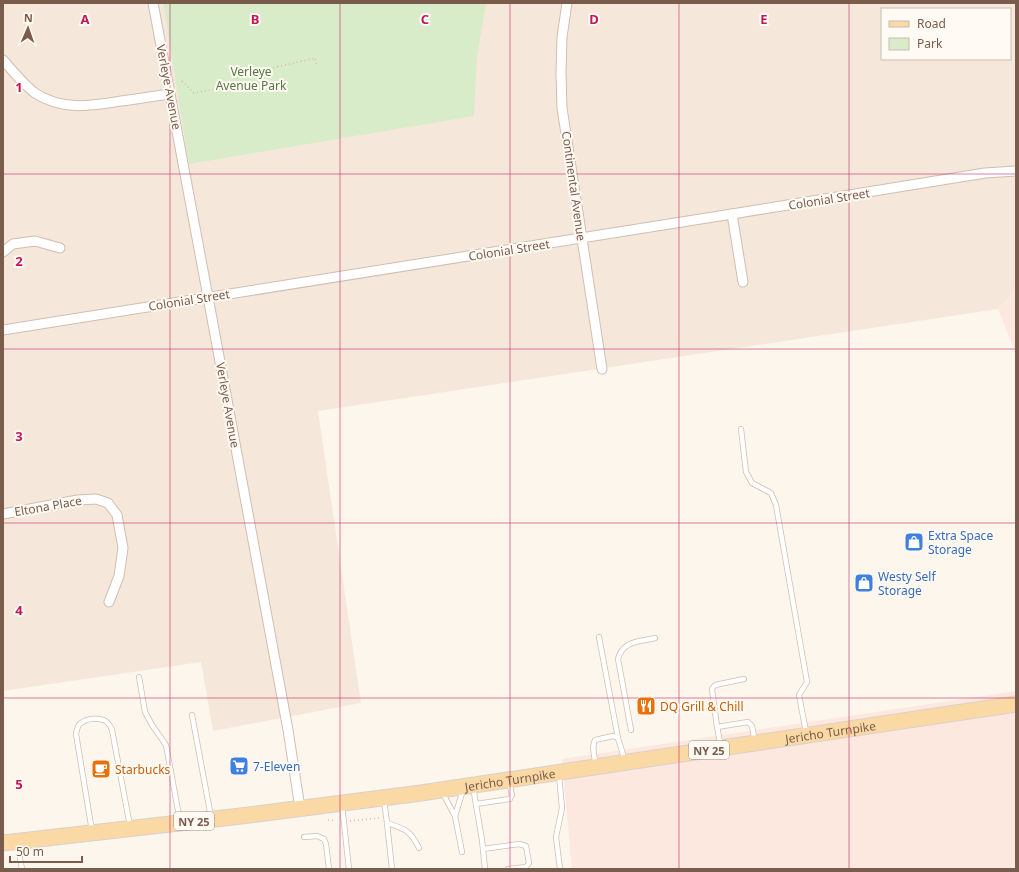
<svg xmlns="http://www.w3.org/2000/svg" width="1019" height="872" viewBox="0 0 1019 872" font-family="'Noto Sans',sans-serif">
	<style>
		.residential { fill: #f5e8da; fill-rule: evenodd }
		.commercial { fill: #fde8e0 }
		.green { fill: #d8ecc9 }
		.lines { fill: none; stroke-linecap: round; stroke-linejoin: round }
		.service-casing { stroke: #d1beb0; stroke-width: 6 }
		.minor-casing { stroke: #d1beb0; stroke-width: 11 }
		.primary-casing { stroke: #dad1cd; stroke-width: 17 }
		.path { stroke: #d9b8a5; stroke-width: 1.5; stroke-dasharray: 1 3; stroke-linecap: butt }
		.service { stroke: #fff; stroke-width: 4.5 }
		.minor { stroke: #fff; stroke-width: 9 }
		.primary { stroke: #fbd9a5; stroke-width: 15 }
		.grid { fill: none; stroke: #c2185b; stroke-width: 1; stroke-opacity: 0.55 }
		.labels { text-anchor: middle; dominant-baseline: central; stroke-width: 4; stroke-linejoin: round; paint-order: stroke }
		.shield { fill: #fffaf3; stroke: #a28b7f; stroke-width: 1 }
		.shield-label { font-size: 11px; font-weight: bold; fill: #7a5c4d }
		.park-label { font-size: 12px; fill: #537a41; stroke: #fffaf3 }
		.street-label { font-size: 12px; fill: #7a5c4d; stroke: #fffaf3 }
		.shop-label { font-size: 12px; fill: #366cbe; stroke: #fffaf3; text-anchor: start }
		.food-label { font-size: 12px; fill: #c56008; stroke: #fffaf3; text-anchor: start }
		.grid-label { font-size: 13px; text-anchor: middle; font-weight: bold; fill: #c2185b; stroke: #fffaf3; stroke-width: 4; stroke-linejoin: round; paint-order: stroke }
	</style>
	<rect width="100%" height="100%" fill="#fdf6ec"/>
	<path class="residential" d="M3,3H1016V289L998,309L318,411L361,703L213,731L201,662L3,691ZM882,9H1010V59H882Z"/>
	<g class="commercial">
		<polygon points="1016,289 1016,354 998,309"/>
		<polygon points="1016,691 1016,869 572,869 562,759"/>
	</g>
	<polygon class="green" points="163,3 486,3 477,57 474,116 189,164"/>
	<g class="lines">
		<g class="service-casing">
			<g id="service">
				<polyline points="741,429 746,472 752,483 771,493 776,505 807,682 799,695 806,732"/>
				<polyline points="599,637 618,738 625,761"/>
				<polyline points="139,677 145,712 152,725 166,745 180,821"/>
				<polyline points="192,715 211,817"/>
				<polyline points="717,727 712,689 715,685 744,679"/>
				<path d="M631,730L618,659C623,640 640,642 655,638"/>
				<polyline points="721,747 717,727 748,722 752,726 755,742"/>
				<path d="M596,766C595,758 591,747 595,740L613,736L618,738"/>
				<polyline points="559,775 562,808 556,837 560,869"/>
				<polyline points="473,787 482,840 485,869"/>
				<polyline points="442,792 455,816 462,852"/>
				<polyline points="384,800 387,823"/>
				<polyline points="476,804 510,799 512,795 509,782"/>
				<polyline points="342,805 349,869"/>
				<polyline points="455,816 463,790"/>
				<path d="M92,831L76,734C77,730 77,725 81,723C87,718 101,717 107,722C109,724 111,727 112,730L130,826"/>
				<polyline points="304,837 317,836 324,839 326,844 329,869"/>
				<polyline points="17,843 22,869"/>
				<polyline points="483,849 519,844 526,846 529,863 526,867 508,869"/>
				<path d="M392,869L387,823C405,829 410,830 419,848"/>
			</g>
		</g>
		<g class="minor-casing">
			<g id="minor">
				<polyline points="153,3 208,297 288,730 300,808"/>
				<polyline points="567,3 562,37 561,73 562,108 602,369"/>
				<path d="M3,60C12,70 24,85 35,93C62,111 91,106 121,101C138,99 154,96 170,94"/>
				<polyline points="732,214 743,282"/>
				<polyline points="3,252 13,244 35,241 60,248"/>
				<polyline points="3,330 732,214 985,173 1016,171"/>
				<polyline points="3,514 78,500 96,499 108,503 117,515 123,548 119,576 109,602"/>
			</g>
		</g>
		<g class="primary-casing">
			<g id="primary">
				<path id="s1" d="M3,843L241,816L421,793L1016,704"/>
			</g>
		</g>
		<g class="path">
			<polyline points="182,81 194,93 238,85 237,76 315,58 317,67"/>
			<polyline points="328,820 336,821"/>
			<polyline points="350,821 379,818"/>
		</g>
		<use href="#service" class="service"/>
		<use href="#minor" class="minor"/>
		<use href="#primary" class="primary"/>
	</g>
	<path class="grid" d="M170,3V869M340,3V869M510,3V869M679,3V869M849,3V869M3,174H1016M3,349H1016M3,523H1016M3,698H1016"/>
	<defs>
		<g id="shop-square" transform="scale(1)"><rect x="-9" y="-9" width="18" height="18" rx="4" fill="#3f7fe0" stroke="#fffaf3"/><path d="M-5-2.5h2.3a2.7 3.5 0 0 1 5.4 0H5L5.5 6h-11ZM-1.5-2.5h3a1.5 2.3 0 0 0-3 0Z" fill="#fff"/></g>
		<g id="restaurant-square" transform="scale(1)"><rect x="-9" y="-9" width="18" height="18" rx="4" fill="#e8710a" stroke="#fffaf3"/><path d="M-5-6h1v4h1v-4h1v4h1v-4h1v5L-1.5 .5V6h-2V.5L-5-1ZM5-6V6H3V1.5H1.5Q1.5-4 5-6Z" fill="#fff"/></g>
		<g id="supermarket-square" transform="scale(1)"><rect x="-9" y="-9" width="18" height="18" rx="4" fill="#3f7fe0" stroke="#fffaf3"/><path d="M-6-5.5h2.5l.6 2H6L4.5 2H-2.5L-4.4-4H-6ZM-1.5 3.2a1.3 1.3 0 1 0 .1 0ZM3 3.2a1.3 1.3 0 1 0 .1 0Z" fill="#fff"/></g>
		<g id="cafe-square" transform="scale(1)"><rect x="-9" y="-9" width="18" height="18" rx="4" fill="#e8710a" stroke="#fffaf3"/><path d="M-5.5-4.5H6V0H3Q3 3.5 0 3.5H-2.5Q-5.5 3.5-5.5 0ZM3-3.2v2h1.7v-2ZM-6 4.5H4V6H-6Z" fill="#fff"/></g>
	</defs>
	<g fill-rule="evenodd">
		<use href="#shop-square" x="914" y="542"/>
		<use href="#shop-square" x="864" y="583"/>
		<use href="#restaurant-square" x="646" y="706"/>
		<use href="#supermarket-square" x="239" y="766"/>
		<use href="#cafe-square" x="101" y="769"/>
	</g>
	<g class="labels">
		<g class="shield">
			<rect x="689" y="741" width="40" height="18" rx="3"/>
			<rect x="174" y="812" width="40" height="18" rx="3"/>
		</g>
		<g class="shield-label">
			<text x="709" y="750">NY 25</text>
			<text x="194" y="821">NY 25</text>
		</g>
		<g class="park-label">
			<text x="251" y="71">Verleye<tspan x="251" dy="14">Avenue Park</tspan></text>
		</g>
		<g class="street-label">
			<text transform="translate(169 87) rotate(79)">Verleye Avenue</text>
			<text transform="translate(574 186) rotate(82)">Continental Avenue</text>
			<text transform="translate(829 199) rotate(-9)">Colonial Street</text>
			<text transform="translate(509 250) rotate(-9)">Colonial Street</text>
			<text transform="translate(189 300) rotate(-9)">Colonial Street</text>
			<text transform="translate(228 405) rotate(80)">Verleye Avenue</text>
			<text transform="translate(48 506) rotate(-10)">Eltona Place</text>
			<text stroke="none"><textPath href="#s1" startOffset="835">Jericho Turnpike</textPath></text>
			<text stroke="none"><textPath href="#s1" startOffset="511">Jericho Turnpike</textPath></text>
		</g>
		<g class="shop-label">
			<text x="928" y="535">Extra Space<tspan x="928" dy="14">Storage</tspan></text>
			<text x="878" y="576">Westy Self<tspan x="878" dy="14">Storage</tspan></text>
			<text x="253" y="766">7-Eleven</text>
		</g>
		<g class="food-label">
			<text x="660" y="706">DQ Grill &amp; Chill</text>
			<text x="115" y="769">Starbucks</text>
		</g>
	</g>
	<g class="grid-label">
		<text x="85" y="24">A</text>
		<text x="255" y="24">B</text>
		<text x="425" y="24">C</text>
		<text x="594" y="24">D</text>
		<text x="764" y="24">E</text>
		<text x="19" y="92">1</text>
		<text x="19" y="266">2</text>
		<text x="19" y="441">3</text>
		<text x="19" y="615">4</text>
		<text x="19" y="789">5</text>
	</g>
	<rect width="1019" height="872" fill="none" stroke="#7a5c4d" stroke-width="8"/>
	<rect x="881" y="8" width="130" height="52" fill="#fffaf3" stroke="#cabbb1"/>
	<rect x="889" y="21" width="20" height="6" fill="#fbd9a5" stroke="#cabbb1"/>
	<text x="917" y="28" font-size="12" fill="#7a5c4d">Road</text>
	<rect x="889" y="38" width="20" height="12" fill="#d8ecc9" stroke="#cabbb1"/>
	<text x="917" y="48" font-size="12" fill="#7a5c4d">Park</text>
	<g transform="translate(28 28) rotate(2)" stroke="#fffaf3" stroke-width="3" paint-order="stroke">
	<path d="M0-3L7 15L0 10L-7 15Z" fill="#7a5c4d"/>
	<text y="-6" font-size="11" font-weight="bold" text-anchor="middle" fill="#7a5c4d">N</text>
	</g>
	<path d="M10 856v6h72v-6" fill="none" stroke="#7a5c4d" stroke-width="2"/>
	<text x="16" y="856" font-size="12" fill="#7a5c4d" stroke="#fffaf3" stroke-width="3" paint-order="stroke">50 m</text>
</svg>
